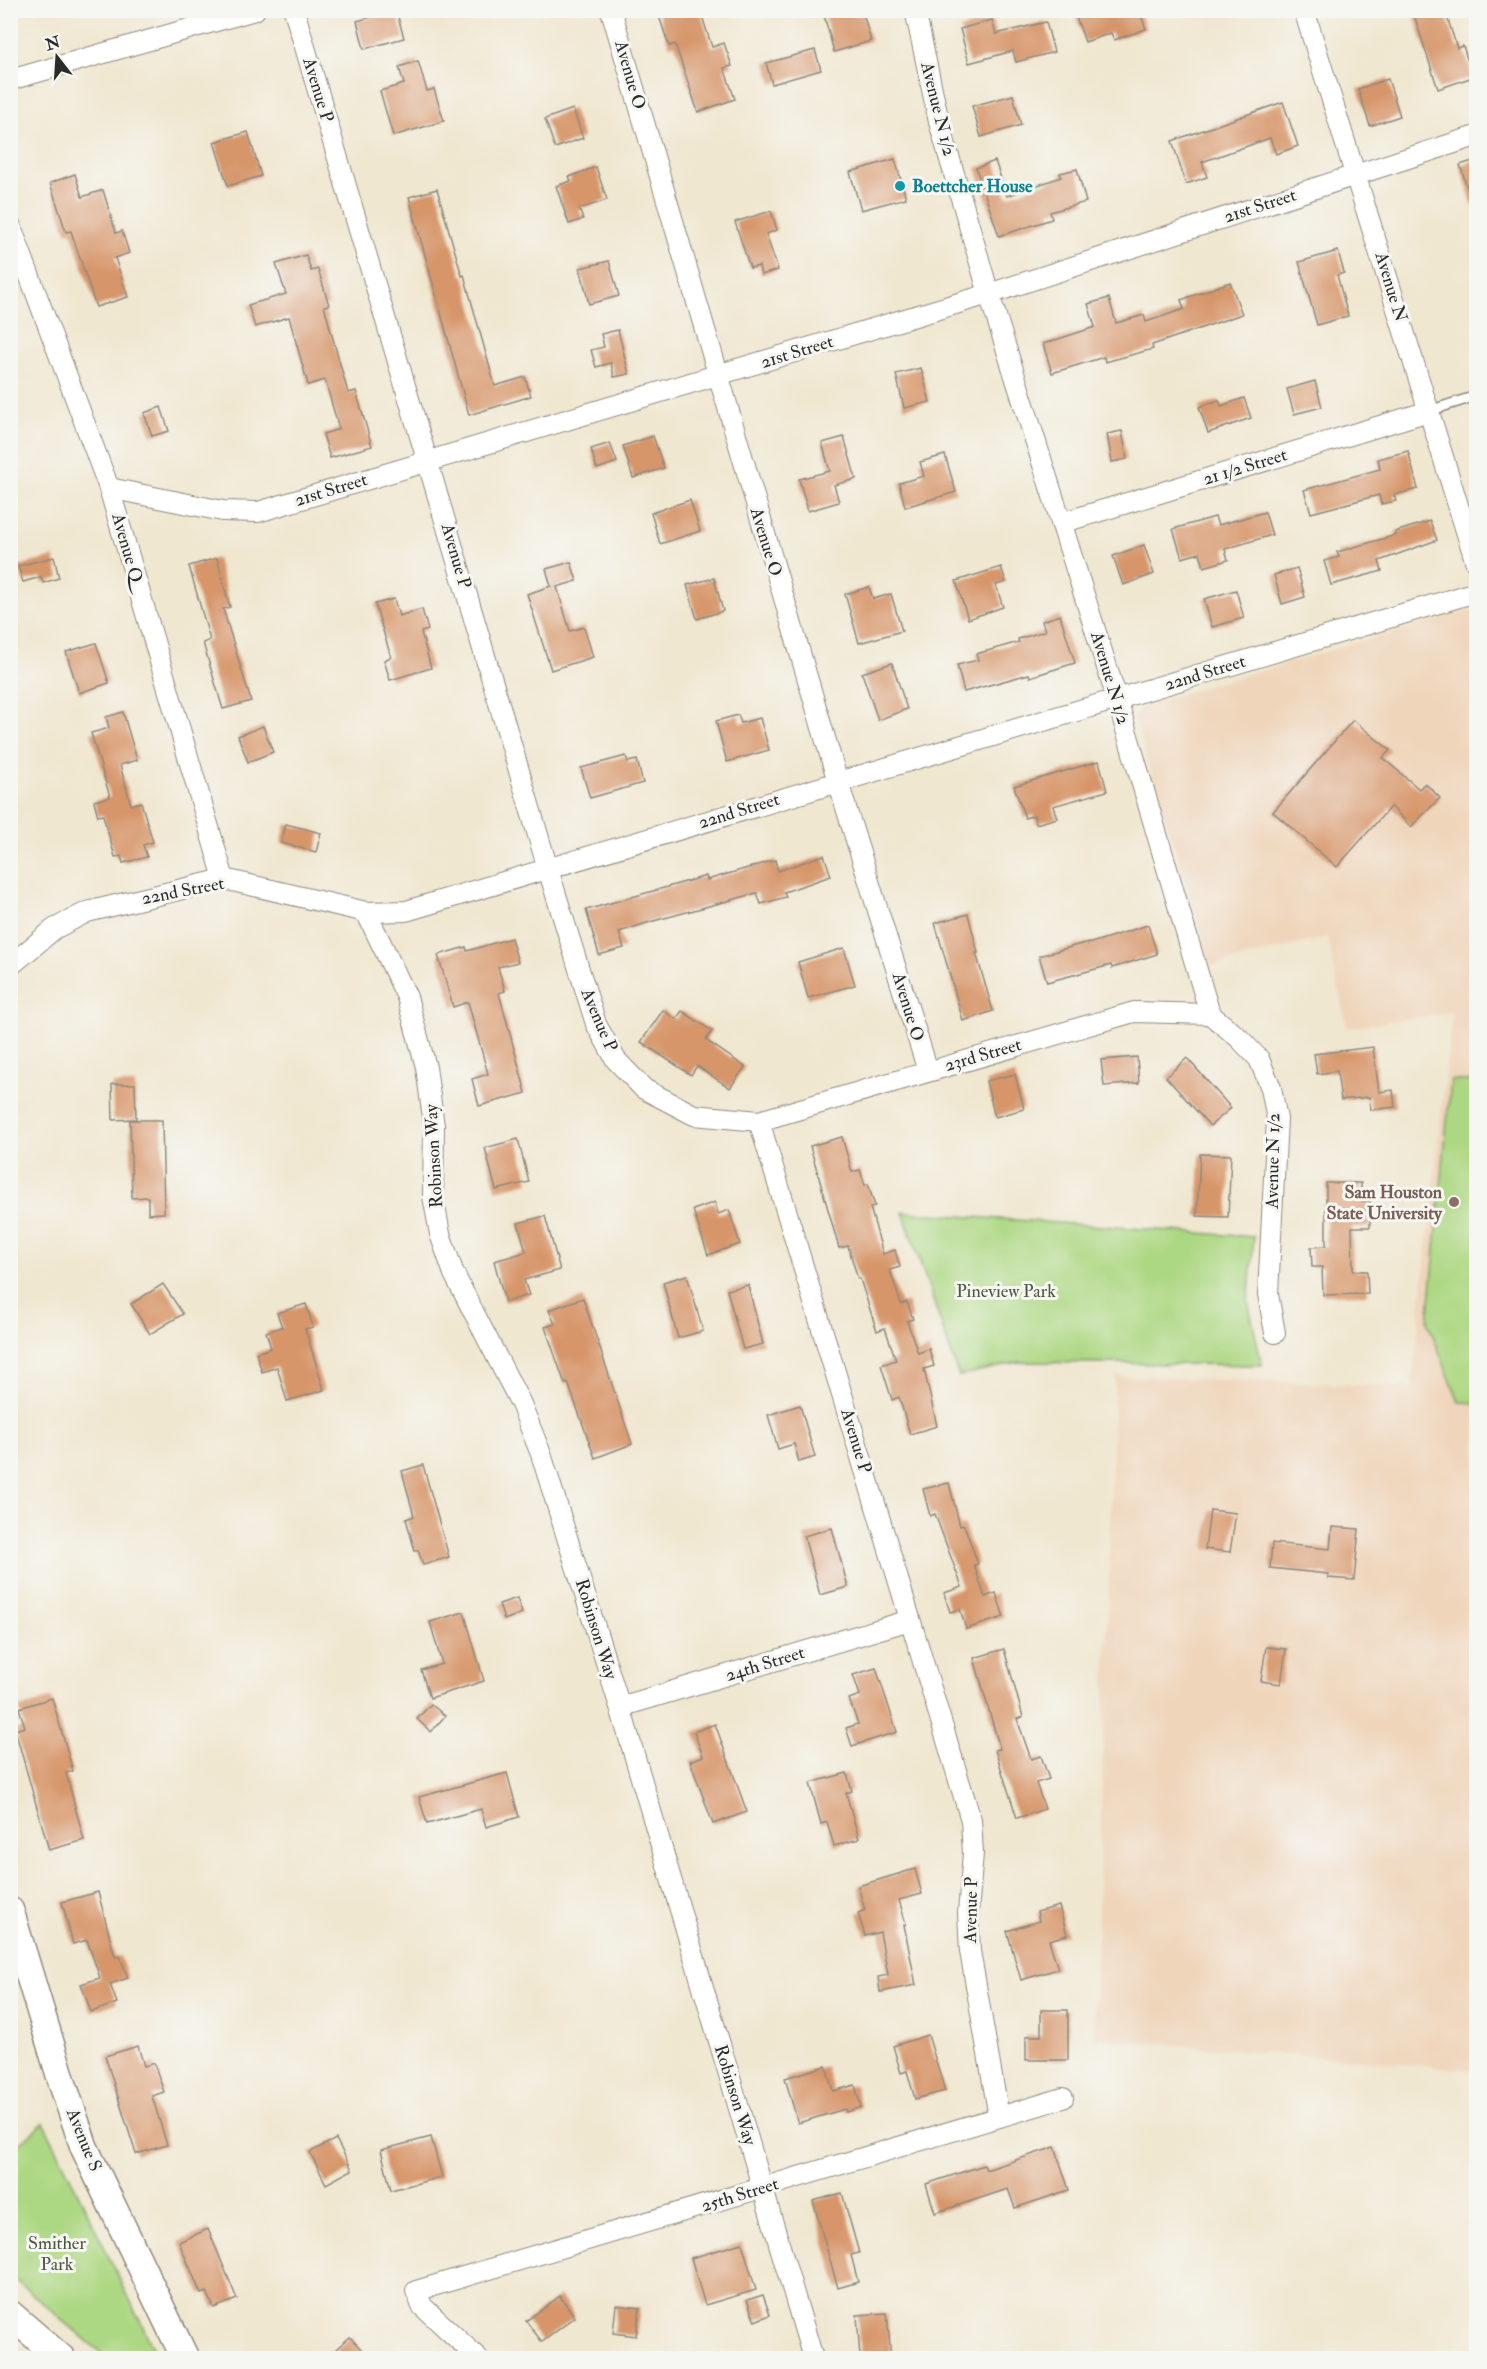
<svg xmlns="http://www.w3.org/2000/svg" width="1487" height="2369" viewBox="0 0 1487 2369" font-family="'IM FELL Double Pica',serif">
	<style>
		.built { fill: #efd6bb }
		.green { fill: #add883; stroke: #6c8257; stroke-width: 1.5 }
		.building { fill: #d7966b }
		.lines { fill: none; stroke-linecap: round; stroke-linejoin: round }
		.lane-casing { stroke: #8e897e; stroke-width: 12 }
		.street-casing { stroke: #8e897e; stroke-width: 22 }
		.secondary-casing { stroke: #8e897e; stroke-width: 30 }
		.lane { stroke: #fff; stroke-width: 9 }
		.street { stroke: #fff; stroke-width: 20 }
		.secondary { stroke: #fff; stroke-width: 27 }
		.culture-dot { fill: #0f9aa8; stroke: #f6f6f2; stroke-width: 2 }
		.education-dot { fill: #8d6e63; stroke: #f6f6f2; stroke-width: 2 }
		.labels { text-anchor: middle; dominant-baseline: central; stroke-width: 6; stroke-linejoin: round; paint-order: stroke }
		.street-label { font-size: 18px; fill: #2b2b2b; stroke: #f6f6f2 }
		.culture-label { font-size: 18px; font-weight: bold; fill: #0d838f; stroke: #f6f6f2; text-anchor: start }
		.education-label { font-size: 18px; font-weight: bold; fill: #785e54; stroke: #f6f6f2; text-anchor: end }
		.park-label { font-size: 18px; fill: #4c5641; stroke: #f6f6f2 }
	</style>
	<rect width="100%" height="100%" fill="#f6f6f2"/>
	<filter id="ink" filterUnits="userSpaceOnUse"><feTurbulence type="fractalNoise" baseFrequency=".0167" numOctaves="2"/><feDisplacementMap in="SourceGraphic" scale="12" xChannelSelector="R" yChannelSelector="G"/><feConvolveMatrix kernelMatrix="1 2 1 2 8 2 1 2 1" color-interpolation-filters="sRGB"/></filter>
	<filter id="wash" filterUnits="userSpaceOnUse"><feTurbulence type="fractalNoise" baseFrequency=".008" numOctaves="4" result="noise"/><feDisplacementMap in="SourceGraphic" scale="24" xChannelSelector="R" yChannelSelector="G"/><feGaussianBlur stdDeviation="1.35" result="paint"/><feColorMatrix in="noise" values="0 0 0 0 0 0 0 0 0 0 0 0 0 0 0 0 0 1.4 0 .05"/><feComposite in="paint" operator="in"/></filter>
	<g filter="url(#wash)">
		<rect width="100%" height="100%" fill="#f0e7d0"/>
		<polygon class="built" points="1476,608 1476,2070 1094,2038 1115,1376 1412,1387 1452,1012 1347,1028 1327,937 1211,966 1135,719 1138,710 1147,704"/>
		<g class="green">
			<polygon points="1451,1080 1476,1082 1476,1403 1459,1402 1428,1323"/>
			<polygon points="903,1212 1254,1237 1248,1302 1262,1365 1018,1362 959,1376"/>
			<polygon points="44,2123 158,2358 107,2358 11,2276 11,2150"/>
		</g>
		<g id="blocks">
			<g class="building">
				<polygon points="396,10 404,38 364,49 357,21"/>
				<polygon points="657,10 700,10 712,47 724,43 732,66 724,68 735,99 698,112 675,44 669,46"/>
				<polygon points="841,10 851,10 853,16 863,13 871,41 834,52 824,15"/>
				<polygon points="1084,10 1139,10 1146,29 1114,40 1111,33 1085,42 1075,14"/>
				<polygon points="1429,10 1445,10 1457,48 1463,46 1473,77 1438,89 1414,15"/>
				<polygon points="992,20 996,34 1046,22 1054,52 1016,62 1013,51 969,63 960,29"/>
				<polygon points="815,50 821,70 772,84 766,63"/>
				<polygon points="418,61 427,91 434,89 444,121 393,136 380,91 404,84 399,67"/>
				<polygon points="1388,79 1400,116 1370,126 1358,89"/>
				<polygon points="1013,95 1021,125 981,137 972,106"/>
				<polygon points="1283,102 1298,146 1276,154 1270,138 1202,162 1207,177 1186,184 1172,141"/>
				<polygon points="573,109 583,138 555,148 545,119"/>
				<polygon points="248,132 261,176 228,186 214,142"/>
				<polygon points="895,159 906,198 861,210 850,172"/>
				<polygon points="1476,160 1476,205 1473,206 1460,165"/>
				<polygon points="995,161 1007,196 1061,177 1060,173 1077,169 1086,202 1050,212 1052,219 999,236 976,168"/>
				<polygon points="596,167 607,200 579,209 583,219 569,224 556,186 571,181 569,177"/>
				<polygon points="75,174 82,197 103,190 116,233 122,231 129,253 115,258 128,297 96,307 71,231 66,232 50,183"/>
				<polygon points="437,189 462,276 464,275 495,386 525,377 531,396 469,415 409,197"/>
				<polygon points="771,211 777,230 766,234 778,270 761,275 759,266 750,268 735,222"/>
				<polygon points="1338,251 1344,273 1337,275 1348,316 1317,325 1299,262"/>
				<polygon points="306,255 311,271 318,269 329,305 324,306 348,393 356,391 372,446 330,458 323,434 339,429 325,380 308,385 289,317 255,327 248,305 286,294 276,264"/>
				<polygon points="609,261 619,296 589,304 580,268"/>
				<polygon points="1230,282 1242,314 1152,345 1153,349 1105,362 1104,357 1052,373 1043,344 1095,327 1088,304 1109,298 1116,323 1144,315 1146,322 1184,309 1181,300"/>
				<polygon points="618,330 629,374 614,377 611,363 596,367 591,350 604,347 601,334"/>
				<polygon points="921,368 930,402 904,408 896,374"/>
				<polygon points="1315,381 1322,407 1294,414 1287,389"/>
				<polygon points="1244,398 1251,418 1208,433 1199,407 1219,400 1221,406"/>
				<polygon points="161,407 169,431 152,436 144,413"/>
				<polygon points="1122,431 1127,459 1112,462 1107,434"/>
				<polygon points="653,436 664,468 633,478 623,446"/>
				<polygon points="844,437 856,479 834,485 839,502 808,511 799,479 830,471 822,443"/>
				<polygon points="610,443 617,462 597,469 591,449"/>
				<polygon points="1408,451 1418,489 1394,495 1396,501 1381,504 1379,495 1311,513 1304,490 1380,469 1378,459"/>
				<polygon points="945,455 956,492 905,507 899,483 924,476 920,462"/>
				<polygon points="690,500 700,531 660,544 651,513"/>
				<polygon points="1265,512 1272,535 1225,549 1228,560 1204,567 1200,553 1182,558 1173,529 1215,517 1218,525"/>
				<polygon points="1430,521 1437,540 1379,561 1382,571 1331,585 1324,561 1339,557 1337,552 1396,535 1395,532"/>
				<polygon points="1144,545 1154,574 1123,585 1113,556"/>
				<polygon points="54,557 59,578 43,583 41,577 23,582 18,566"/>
				<polygon points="217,558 230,607 223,609 251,701 223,709 203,643 210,640 189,566"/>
				<polygon points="571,562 577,581 557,587 570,631 584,627 593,657 551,670 527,594 551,586 546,569"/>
				<polygon points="1001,567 1006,582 996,585 1003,607 968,619 956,581"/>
				<polygon points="1297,568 1305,597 1282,604 1274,575"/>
				<polygon points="714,578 723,611 697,619 687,585"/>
				<polygon points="869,587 873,599 891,594 902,631 859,643 845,594"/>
				<polygon points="1236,590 1244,618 1212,627 1204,599"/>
				<polygon points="394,599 399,616 422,609 428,630 421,632 431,668 390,680 384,660 391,657 375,604"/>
				<polygon points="1060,615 1075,663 1030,677 1029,674 964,692 957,665 978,660 976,654 1019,642 1018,639 1045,631 1042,621"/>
				<polygon points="96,643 109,683 79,693 66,652"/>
				<polygon points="892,663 907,709 878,720 862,673"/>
				<polygon points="123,712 137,760 120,765 131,805 141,802 153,842 143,845 147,857 123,863 121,856 115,857 103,815 98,816 94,801 110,797 91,733 109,728 106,717"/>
				<polygon points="738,715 741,723 760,718 769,750 727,762 716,721"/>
				<polygon points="1353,720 1390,750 1383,758 1419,789 1425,783 1440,798 1411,827 1391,806 1337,867 1273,812"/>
				<polygon points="263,726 273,752 248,762 238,736"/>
				<polygon points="626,756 628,762 637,760 643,783 590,798 581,768"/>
				<polygon points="1099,761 1107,791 1053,806 1057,818 1036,824 1034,815 1025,818 1014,786"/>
				<polygon points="286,824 321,833 316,852 281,843"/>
				<polygon points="824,855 831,876 784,892 786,897 761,904 757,893 650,922 619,932 624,948 599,955 586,910 706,876 707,880 775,860 778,871"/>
				<polygon points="968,914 978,953 976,953 993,1011 963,1021 935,923"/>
				<polygon points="1148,925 1157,954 1112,968 1111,965 1047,982 1039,956 1088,942 1088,944"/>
				<polygon points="511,938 518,962 498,967 505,991 499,993 526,1093 479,1106 472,1079 488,1074 468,1002 453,1007 438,955 466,947 467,951"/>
				<polygon points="844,948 855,985 808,998 798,962"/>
				<polygon points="663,1010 676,1019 682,1011 712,1031 706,1040 745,1067 730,1088 697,1066 691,1075 641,1042"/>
				<polygon points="1373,1047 1379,1092 1393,1090 1395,1107 1371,1110 1369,1097 1341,1100 1337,1071 1317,1074 1314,1054"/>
				<polygon points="1137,1057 1139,1083 1104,1086 1101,1060"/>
				<polygon points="1187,1058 1231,1108 1210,1126 1166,1077"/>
				<polygon points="1015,1074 1024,1109 995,1117 986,1081"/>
				<polygon points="112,1084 135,1084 136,1119 113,1120"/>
				<polygon points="130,1120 162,1120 164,1213 148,1214 148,1197 132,1198"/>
				<polygon points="842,1137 852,1172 860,1170 865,1185 868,1184 875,1206 870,1207 883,1254 895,1250 900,1267 890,1270 901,1304 907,1302 913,1319 907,1321 918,1353 929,1349 934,1366 924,1369 937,1426 910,1434 899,1397 892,1400 881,1365 896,1360 885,1328 877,1331 860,1279 858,1279 848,1246 839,1248 810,1146"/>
				<polygon points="518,1139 529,1182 496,1190 485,1148"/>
				<polygon points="1200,1154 1231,1155 1228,1217 1197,1216"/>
				<polygon points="1326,1183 1361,1183 1361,1201 1370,1201 1370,1227 1352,1227 1353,1271 1367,1271 1368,1294 1323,1295 1322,1267 1312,1267 1311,1247 1326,1246"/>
				<polygon points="715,1202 718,1214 729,1210 740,1244 708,1255 693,1210"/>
				<polygon points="545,1216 560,1270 524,1280 529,1295 505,1302 494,1261 526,1252 518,1223"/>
				<polygon points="687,1275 703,1331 678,1338 663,1282"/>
				<polygon points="163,1284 183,1314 150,1334 131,1304"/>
				<polygon points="748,1285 763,1344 743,1349 727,1290"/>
				<polygon points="583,1298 632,1444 595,1458 568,1383 565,1384 545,1327 555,1324 549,1310"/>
				<polygon points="306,1304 313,1327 305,1329 324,1390 287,1401 277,1367 262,1372 256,1353 271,1348 266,1332 282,1327 277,1313"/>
				<polygon points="800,1405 815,1457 799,1462 794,1444 778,1449 768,1415"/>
				<polygon points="423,1465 449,1557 423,1565 418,1550 415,1551 406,1519 414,1516 402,1471"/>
				<polygon points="949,1483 960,1526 964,1525 978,1564 974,1565 985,1597 996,1593 1004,1617 966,1629 960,1609 950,1612 944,1593 962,1587 935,1514 930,1516 923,1489"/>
				<polygon points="1210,1510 1236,1513 1230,1552 1205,1549"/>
				<polygon points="1332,1527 1359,1529 1354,1580 1328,1578 1328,1574 1270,1568 1272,1543 1330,1549"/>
				<polygon points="832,1528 848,1587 820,1595 804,1536"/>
				<polygon points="517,1598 522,1613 504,1620 499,1604"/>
				<polygon points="464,1612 484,1681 430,1698 421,1670 442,1664 430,1622"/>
				<polygon points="1266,1647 1286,1649 1281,1684 1261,1681"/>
				<polygon points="1004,1649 1023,1717 1017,1719 1031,1759 1041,1756 1049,1779 1036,1783 1045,1809 1017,1818 995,1750 1000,1749 974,1658"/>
				<polygon points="876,1668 897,1732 852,1746 846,1728 858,1724 849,1699 860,1695 853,1675"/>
				<polygon points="52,1698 73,1771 66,1773 84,1840 49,1850 15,1730 25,1727 19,1708"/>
				<polygon points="431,1704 445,1716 431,1732 417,1719"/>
				<polygon points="715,1724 747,1812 713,1824 690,1761 703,1756 694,1732"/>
				<polygon points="507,1773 519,1817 486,1827 481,1809 427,1824 419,1797"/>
				<polygon points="847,1773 852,1791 846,1793 859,1839 834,1846 827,1822 821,1824 810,1783"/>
				<polygon points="915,1869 922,1894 899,1900 906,1924 904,1925 916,1985 880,1992 878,1977 888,1975 880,1932 865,1936 858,1913 865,1910 858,1886"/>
				<polygon points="98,1892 115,1957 120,1956 128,1978 110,1984 117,2003 91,2012 81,1984 100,1978 87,1940 73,1944 62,1902"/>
				<polygon points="1059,1906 1067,1935 1049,1940 1058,1969 1021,1980 1007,1931 1039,1921 1037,1912"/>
				<polygon points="1041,2010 1068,2010 1068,2060 1026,2060 1026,2036 1041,2036"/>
				<polygon points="928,2035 945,2091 915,2099 907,2071 901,2073 893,2046"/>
				<polygon points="138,2046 144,2066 154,2063 164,2092 152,2096 167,2145 136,2154 105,2056"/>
				<polygon points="826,2066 833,2091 855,2085 861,2107 846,2112 845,2109 798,2123 785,2078"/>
				<polygon points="431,2137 442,2177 391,2190 381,2150"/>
				<polygon points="336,2139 352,2170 326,2184 310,2152"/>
				<polygon points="1055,2147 1069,2190 1015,2208 1008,2189 935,2213 926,2184 984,2165 986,2170"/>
				<polygon points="842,2193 859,2253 851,2255 858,2282 838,2288 813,2201"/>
				<polygon points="208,2229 237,2299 214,2308 207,2292 201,2294 179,2242"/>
				<polygon points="742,2243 756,2290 705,2305 691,2258"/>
				<polygon points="763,2295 770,2315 755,2321 747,2300"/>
				<polygon points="560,2296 575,2317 542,2342 526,2321"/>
				<polygon points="616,2305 640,2308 636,2336 613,2333"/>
				<polygon points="887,2313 891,2358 860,2358 857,2315"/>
				<polygon points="350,2337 369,2358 344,2358 336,2349"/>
			</g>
		</g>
	</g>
	<g filter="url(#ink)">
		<use href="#blocks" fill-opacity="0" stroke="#8e897e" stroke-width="1.5"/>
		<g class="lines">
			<g class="lane-casing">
				<polyline id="lane" points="1429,411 1476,396"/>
			</g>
			<g class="street-casing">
				<g id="street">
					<polyline points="294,10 548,869 596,1024 616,1060 644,1089 694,1115 759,1121 1134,1012 1210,1014"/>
					<polyline points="611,10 838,782 928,1071"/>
					<polyline points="915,10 939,122 989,294 1117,699 1210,1014 1239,1038 1259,1059 1271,1088 1277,1119 1268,1294 1275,1333"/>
					<polyline points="1304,10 1476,563"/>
					<polyline points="10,80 255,10"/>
					<polyline points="10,224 109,488 224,879"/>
					<polyline points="109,488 223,511 258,512 989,294 1476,136"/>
					<polyline points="1061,523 1429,411"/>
					<polyline points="366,912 407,997 426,1067 434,1126 433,1196 440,1234 454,1274 521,1404 541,1454 620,1707 813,2358"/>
					<polyline points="10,966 54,929 87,912 224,879 366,912 406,911 1476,592"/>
					<polyline points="759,1121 971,1820 973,1853 968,1913 970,1951 999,2117"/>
					<polyline points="620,1707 910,1620"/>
					<polyline points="478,2358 422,2306 416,2291 1063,2098"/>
				</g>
			</g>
			<g class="secondary-casing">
				<g id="secondary">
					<polyline points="10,1911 63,2085 84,2147 185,2358"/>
					<polyline points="10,2314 61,2358"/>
				</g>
			</g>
			<use href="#lane" class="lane"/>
			<use href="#street" class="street"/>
			<use href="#secondary" class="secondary"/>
		</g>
	</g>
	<circle class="culture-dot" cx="900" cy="186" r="6"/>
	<circle class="education-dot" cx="1454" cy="1202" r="6"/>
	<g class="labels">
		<g class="street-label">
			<text transform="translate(630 75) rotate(74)">Avenue O</text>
			<text transform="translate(318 90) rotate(73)">Avenue P</text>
			<text transform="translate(938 109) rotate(76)">Avenue N 1/2</text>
			<text transform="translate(1260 206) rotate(-18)">21st Street</text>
			<text transform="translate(1391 287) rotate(73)">Avenue N</text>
			<text transform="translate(797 352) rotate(-17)">21st Street</text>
			<text transform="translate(1245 467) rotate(-17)">21 1/2 Street</text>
			<text transform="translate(331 490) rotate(-17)">21st Street</text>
			<text transform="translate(766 542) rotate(73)">Avenue O</text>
			<text transform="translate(127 548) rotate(74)">Avenue Q</text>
			<text transform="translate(456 556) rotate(74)">Avenue P</text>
			<text transform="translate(1205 673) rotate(-17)">22nd Street</text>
			<text transform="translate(1110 678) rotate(73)">Avenue N 1/2</text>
			<text transform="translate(739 811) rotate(-17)">22nd Street</text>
			<text transform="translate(183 891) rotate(-11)">22nd Street</text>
			<text transform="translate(908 1007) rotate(73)">Avenue O</text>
			<text transform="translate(599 1020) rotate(67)">Avenue P</text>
			<text transform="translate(983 1055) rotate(-16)">23rd Street</text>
			<text transform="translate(434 1156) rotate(-93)">Robinson Way</text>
			<text transform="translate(1273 1161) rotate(-89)">Avenue N 1/2</text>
			<text transform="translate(856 1441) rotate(73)">Avenue P</text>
			<text transform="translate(596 1629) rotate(73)">Robinson Way</text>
			<text transform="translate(765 1664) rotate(-17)">24th Street</text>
			<text transform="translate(971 1910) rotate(-89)">Avenue P</text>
			<text transform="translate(735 2095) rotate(73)">Robinson Way</text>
			<text transform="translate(84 2140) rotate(68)">Avenue S</text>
			<text transform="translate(740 2195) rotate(-17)">25th Street</text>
		</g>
		<g class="culture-label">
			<text x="912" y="186">Boettcher House</text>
		</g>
		<g class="education-label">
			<text x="1442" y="1192">Sam Houston<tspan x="1442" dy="21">State University</tspan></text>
		</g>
		<g class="park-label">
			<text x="1006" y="1291">Pineview Park</text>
			<text x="57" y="2243">Smither<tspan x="57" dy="21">Park</tspan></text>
		</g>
	</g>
	<rect width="1487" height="2369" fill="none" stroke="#f6f6f2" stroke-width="36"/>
	<g transform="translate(57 57) rotate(343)" stroke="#f6f6f2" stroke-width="4.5" paint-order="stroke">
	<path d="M0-4.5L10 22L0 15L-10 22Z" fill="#2b2b2b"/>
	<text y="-9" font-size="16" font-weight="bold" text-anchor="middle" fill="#2b2b2b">N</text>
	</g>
</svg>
